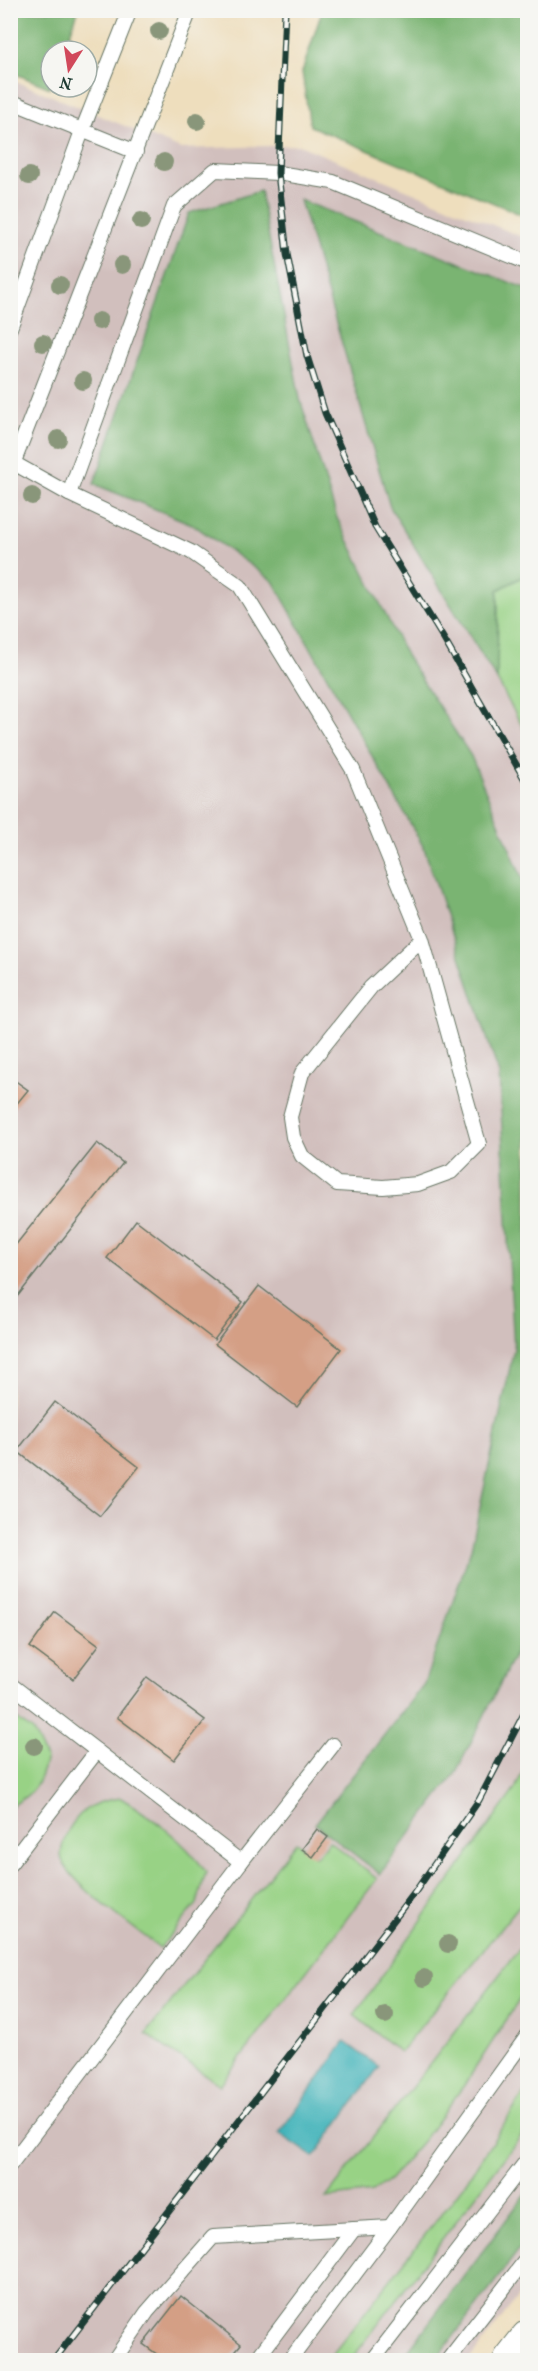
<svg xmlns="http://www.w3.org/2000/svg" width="538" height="2371" viewBox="0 0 538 2371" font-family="'IM FELL French Canon',serif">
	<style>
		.industrial { fill: #d1bfbd }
		.green { fill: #98d285; stroke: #5c885c; stroke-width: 1.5 }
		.forest { fill: #7ab472; stroke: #4c7853; stroke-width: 1.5 }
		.water { fill: #41b2b9; stroke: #307876; stroke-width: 1.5 }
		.building { fill: #d49f85 }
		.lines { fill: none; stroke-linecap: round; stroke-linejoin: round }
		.lane-casing { stroke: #677564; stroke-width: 16 }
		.secondary-casing { stroke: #677564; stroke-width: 35 }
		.lane { stroke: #fff; stroke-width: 14 }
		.secondary { stroke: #fff; stroke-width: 33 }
		.rail-casing { stroke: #1f3d34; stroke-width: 7 }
		.rail { stroke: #f6f6f2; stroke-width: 4.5; stroke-dasharray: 14; stroke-linecap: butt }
		.tree { fill: #89967a }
	</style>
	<rect width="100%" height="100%" fill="#f6f6f2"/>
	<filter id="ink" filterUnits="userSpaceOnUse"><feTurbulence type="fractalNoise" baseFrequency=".0167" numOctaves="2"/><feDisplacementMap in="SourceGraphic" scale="12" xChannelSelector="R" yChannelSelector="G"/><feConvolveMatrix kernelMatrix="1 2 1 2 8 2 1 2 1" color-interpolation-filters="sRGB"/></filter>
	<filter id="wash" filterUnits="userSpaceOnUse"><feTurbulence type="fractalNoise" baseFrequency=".008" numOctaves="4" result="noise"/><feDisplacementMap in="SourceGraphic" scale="24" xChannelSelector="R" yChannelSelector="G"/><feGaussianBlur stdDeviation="1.35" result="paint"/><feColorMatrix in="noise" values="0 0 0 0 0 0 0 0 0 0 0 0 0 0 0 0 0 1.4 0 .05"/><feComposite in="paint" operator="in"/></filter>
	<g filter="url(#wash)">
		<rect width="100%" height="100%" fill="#eedebd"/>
		<polygon class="industrial" points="10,79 181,149 299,145 527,239 528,2284 469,2360 11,2360"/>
		<g class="green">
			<polygon points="527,574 527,735 497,680 498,590"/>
			<path d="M10,1714L33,1731L46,1758C39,1785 35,1793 11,1806Z"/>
			<polygon points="527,1761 527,1896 400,2052 354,2015 515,1789"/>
			<path d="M121,1798C153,1818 184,1840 206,1872L197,1904L160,1948C136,1929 72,1885 62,1860C59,1851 65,1837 69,1829C82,1807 96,1801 121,1798Z"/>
			<polygon points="329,1841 377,1879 220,2085 146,2034 296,1842 316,1857"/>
			<polygon points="527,1939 527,1988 465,2084 424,2139 390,2179 372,2192 326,2198"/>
			<polygon points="527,2089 527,2128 351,2360 328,2360 466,2182"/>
		</g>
		<g class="forest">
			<polygon points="10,11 78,11 64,51 51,51 50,88 11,72"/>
			<polygon points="322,11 527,11 527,217 310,126 302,72"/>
			<polygon points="260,191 300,399 337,518 407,657 471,756 527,890 527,1618 513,1658 455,1774 380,1874 315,1824 424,1684 471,1549 514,1349 499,1074 424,848 273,581 192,524 94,484 189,213"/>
			<polygon points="300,200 527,289 527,574 498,590 497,680 390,507"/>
			<polygon points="527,2192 527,2239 436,2360 401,2360"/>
		</g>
		<polygon class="water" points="345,2042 379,2067 314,2157 279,2133"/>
		<g id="blocks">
			<g class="building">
				<polygon points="10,1077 28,1090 10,1112"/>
				<polygon points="97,1143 123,1163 13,1302 10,1300 10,1252"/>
				<polygon points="136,1220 243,1302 214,1340 107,1258"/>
				<polygon points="259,1286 341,1349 297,1407 215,1344"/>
				<polygon points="55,1402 139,1467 100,1516 17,1451"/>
				<polygon points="55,1612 99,1645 73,1679 30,1647"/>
				<polygon points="147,1677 205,1720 174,1760 117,1717"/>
				<polygon points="317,1829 328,1837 313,1857 302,1849"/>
				<polygon points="181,2296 241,2344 228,2360 165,2360 143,2344"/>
			</g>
		</g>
	</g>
	<g filter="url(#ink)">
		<use href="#blocks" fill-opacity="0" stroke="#677564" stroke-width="1.5"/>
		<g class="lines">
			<g class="lane-casing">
				<g id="lane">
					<polyline points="10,101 136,152"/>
					<polyline points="10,328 82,131 130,10"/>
					<polyline points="10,461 69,494 191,552 240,586 353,770 422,939 479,1144 451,1172 418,1184 383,1187 337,1184 302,1156 293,1137 290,1117 302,1073 371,987 422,939"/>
					<polyline points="10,472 190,10"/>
					<polyline points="69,494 174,206 215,170 278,173 333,182 528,263"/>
					<polyline points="10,1684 241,1862 10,2165"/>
					<polyline points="241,1862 333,1745"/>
					<polyline points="10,1864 97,1751"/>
					<polyline points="114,2360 147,2312 213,2237 390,2227"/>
					<polyline points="256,2360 354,2229"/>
					<polyline points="290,2360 390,2227 528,2035"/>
					<polyline points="373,2360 528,2159"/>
					<polyline points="448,2360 528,2257"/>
				</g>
			</g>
			<g class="secondary-casing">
				<polyline id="secondary" points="510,2360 528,2337"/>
			</g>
			<use href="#lane" class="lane"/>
			<use href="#secondary" class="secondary"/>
			<g class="rail-casing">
				<g id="rail">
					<polyline points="285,10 278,173 287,254 307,356 325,413 375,527 442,636 528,785"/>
					<polyline points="54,2360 413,1895 479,1800 528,1706"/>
				</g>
			</g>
			<use href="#rail" class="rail"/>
		</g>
		<g class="tree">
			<circle cx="159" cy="31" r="9"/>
			<circle cx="197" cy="121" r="9"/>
			<circle cx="164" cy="162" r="9"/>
			<circle cx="29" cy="176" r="9"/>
			<circle cx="141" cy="221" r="9"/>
			<circle cx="122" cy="265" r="9"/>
			<circle cx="60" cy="285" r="9"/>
			<circle cx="99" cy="321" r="9"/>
			<circle cx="43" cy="343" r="9"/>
			<circle cx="83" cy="381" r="9"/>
			<circle cx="58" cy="439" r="9"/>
			<circle cx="32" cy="496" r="9"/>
			<circle cx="34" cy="1746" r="9"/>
			<circle cx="448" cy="1944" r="9"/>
			<circle cx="424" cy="1978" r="9"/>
			<circle cx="385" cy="2015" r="9"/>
		</g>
	</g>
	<rect width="538" height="2371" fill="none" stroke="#f6f6f2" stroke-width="36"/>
	<g transform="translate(69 69) rotate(192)"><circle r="28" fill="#f6f6f2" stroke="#a0aca6" stroke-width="1.5"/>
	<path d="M0-4.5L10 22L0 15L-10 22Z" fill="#d1495b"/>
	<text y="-9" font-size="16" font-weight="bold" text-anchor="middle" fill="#1f3d34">N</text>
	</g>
</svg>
